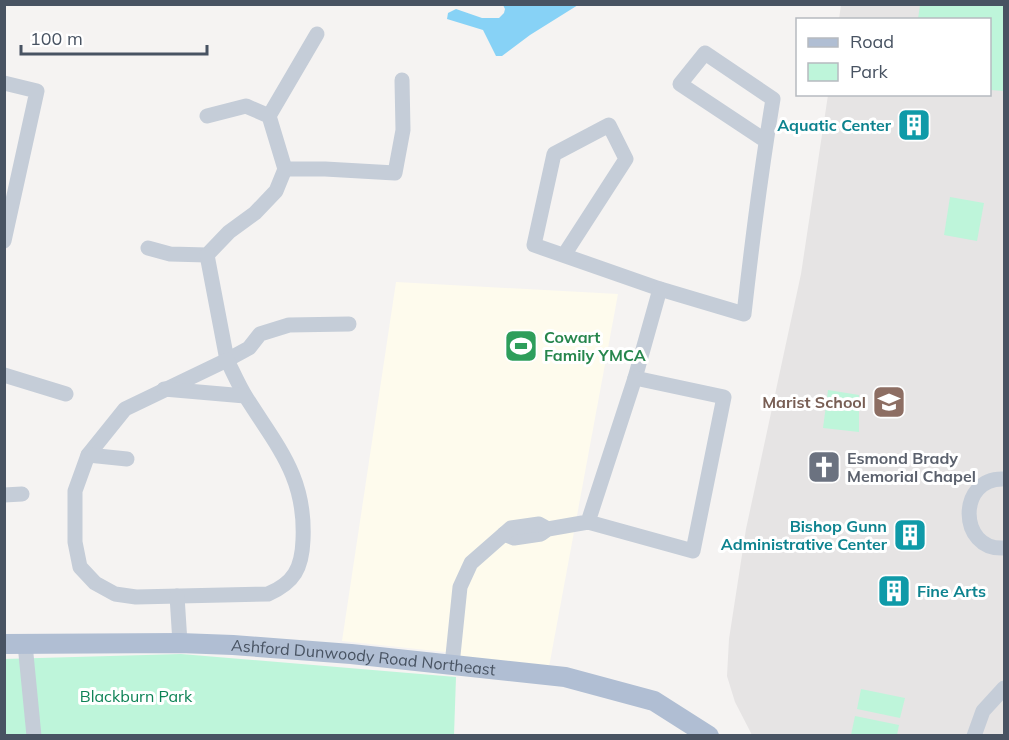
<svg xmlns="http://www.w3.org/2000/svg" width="1009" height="740" viewBox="0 0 1009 740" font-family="Mulish,sans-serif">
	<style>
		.commercial { fill: #fefbed }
		.education { fill: #e6e4e4 }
		.green { fill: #bef5da }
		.water { fill: #87d2f6 }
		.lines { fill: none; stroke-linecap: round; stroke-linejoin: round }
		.minor { stroke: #c5cdd8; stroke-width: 15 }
		.major { stroke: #b0bed3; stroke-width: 20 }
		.labels { text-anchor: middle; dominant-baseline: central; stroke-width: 6; stroke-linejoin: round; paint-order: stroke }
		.culture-label { font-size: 16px; font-weight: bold; fill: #0d838f; stroke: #fff; text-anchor: end }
		.leisure-label { font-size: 16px; font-weight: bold; fill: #27864d; stroke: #fff; text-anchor: start }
		.education-label { font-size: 16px; font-weight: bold; fill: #785e54; stroke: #fff; text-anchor: end }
		.worship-label { font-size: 16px; font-weight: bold; fill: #5b616d; stroke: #fff; text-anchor: start }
		.street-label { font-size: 16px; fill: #485362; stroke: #fff }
		.park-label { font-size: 16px; fill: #0d8255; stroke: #fff }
	</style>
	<rect width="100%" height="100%" fill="#f5f3f2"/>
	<polygon class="commercial" points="396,282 618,294 549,667 467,660 454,653 342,641"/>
	<polygon class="education" points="841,5 1004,5 1004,735 752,735 735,702 727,676 729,639 746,529 801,274 828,95 990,94 990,20 839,19"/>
	<g class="green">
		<polygon points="920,5 1004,5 1004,91 990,90 990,20 918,19"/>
		<polygon points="950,197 984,203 977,241 944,235"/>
		<polygon points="828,390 859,395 859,432 823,428"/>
		<polygon points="181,654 456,677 454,735 5,735 4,659"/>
		<polygon points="861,689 905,698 900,718 857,709"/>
		<polygon points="855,716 899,725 897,735 851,735"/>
	</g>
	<polygon class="water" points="503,5 578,5 530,35 502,56 496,56 483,30 447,19 448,13 456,9 482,18 499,18 504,13 505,9"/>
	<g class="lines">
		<g class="minor">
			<polyline points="4,83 37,91 4,241"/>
			<polyline points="269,116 317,34"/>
			<polyline points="285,169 325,169 395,173 403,130 402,80"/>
			<polyline points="148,248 170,254 207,255 229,232 255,213 276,191 285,169 269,116 246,106 207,116"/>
			<polyline points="207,255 227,360 249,348 260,334 289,325 349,324"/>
			<polyline points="564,255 626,159 609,125 554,154 534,245 660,289"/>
			<path d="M227,360C233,372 239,386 246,397C278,448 306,477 303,540C302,568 294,583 268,594L136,597L115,594L95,583L80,567L75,542V491L88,455L125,409Z"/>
			<polyline points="4,375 66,394"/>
			<path d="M635,378L660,289L744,314C752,242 761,171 773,99L705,53L680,84L766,141"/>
			<polyline points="164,389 245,396"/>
			<polyline points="88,455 127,459"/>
			<path d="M1004,479C957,477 958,551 1004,548"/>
			<polyline points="4,495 22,494"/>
			<polyline points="504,534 514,538 541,534 548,529 588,522 693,551 724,397 635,378 588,522"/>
			<polyline points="177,596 180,643"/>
			<polyline points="25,644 34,736"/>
			<polyline points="452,665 460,587 471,563 511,528 539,524 548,529"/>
			<polyline points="974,736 983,711 1004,688"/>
		</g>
		<path class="major" id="s1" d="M4,644L180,643L233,645L351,654L565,677L654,701L709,736"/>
	</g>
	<defs>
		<g id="building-square" transform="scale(1.725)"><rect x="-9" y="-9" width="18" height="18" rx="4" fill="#0f9aa8" stroke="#fff"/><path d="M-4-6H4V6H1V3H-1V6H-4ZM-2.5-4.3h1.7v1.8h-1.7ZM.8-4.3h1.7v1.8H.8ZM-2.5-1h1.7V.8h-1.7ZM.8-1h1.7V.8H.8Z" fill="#fff"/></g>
		<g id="stadium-square" transform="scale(1.725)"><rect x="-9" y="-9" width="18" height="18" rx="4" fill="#2e9e5b" stroke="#fff"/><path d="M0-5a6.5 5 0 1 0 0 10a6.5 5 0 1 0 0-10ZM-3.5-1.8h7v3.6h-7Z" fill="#fff"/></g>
		<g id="school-square" transform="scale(1.725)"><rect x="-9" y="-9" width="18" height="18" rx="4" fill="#8d6e63" stroke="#fff"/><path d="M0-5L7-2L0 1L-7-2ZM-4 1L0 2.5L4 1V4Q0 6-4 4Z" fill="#fff"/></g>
		<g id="church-square" transform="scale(1.725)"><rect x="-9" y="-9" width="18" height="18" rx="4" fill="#6b7280" stroke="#fff"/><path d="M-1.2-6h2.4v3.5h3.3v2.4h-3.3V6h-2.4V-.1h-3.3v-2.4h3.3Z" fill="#fff"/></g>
	</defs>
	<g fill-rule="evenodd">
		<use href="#building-square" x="914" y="125"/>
		<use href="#stadium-square" x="521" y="346"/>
		<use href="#school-square" x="889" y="402"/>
		<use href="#church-square" x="824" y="467"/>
		<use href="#building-square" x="910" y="535"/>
		<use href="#building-square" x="894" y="591"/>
	</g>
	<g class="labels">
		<g class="culture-label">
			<text x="891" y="125">Aquatic Center</text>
			<text x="887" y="526">Bishop Gunn<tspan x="887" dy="18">Administrative Center</tspan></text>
			<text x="917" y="591" text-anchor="start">Fine Arts</text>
		</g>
		<g class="leisure-label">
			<text x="544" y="337">Cowart<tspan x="544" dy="18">Family YMCA</tspan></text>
		</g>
		<g class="education-label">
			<text x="866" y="402">Marist School</text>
		</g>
		<g class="worship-label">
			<text x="847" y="458">Esmond Brady<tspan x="847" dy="18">Memorial Chapel</tspan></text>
		</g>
		<g class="street-label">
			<text stroke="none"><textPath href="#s1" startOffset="360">Ashford Dunwoody Road Northeast</textPath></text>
		</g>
		<g class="park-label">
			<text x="136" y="696">Blackburn Park</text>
		</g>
	</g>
	<rect width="1009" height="740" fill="none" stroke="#485362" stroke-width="12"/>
	<rect x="796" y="18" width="195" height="78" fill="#ffffff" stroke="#b6bac0" stroke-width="1.5"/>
	<rect x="808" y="38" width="30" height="9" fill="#b0bed3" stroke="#b6bac0" stroke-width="1.5"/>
	<text x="850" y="48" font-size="18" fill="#485362">Road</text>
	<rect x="808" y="63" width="30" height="18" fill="#bef5da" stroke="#b6bac0" stroke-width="1.5"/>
	<text x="850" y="78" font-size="18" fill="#485362">Park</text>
	<path d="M21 45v9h186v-9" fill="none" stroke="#485362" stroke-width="3"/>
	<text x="30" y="45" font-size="18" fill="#485362" stroke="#ffffff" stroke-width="4.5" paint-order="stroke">100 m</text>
</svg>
